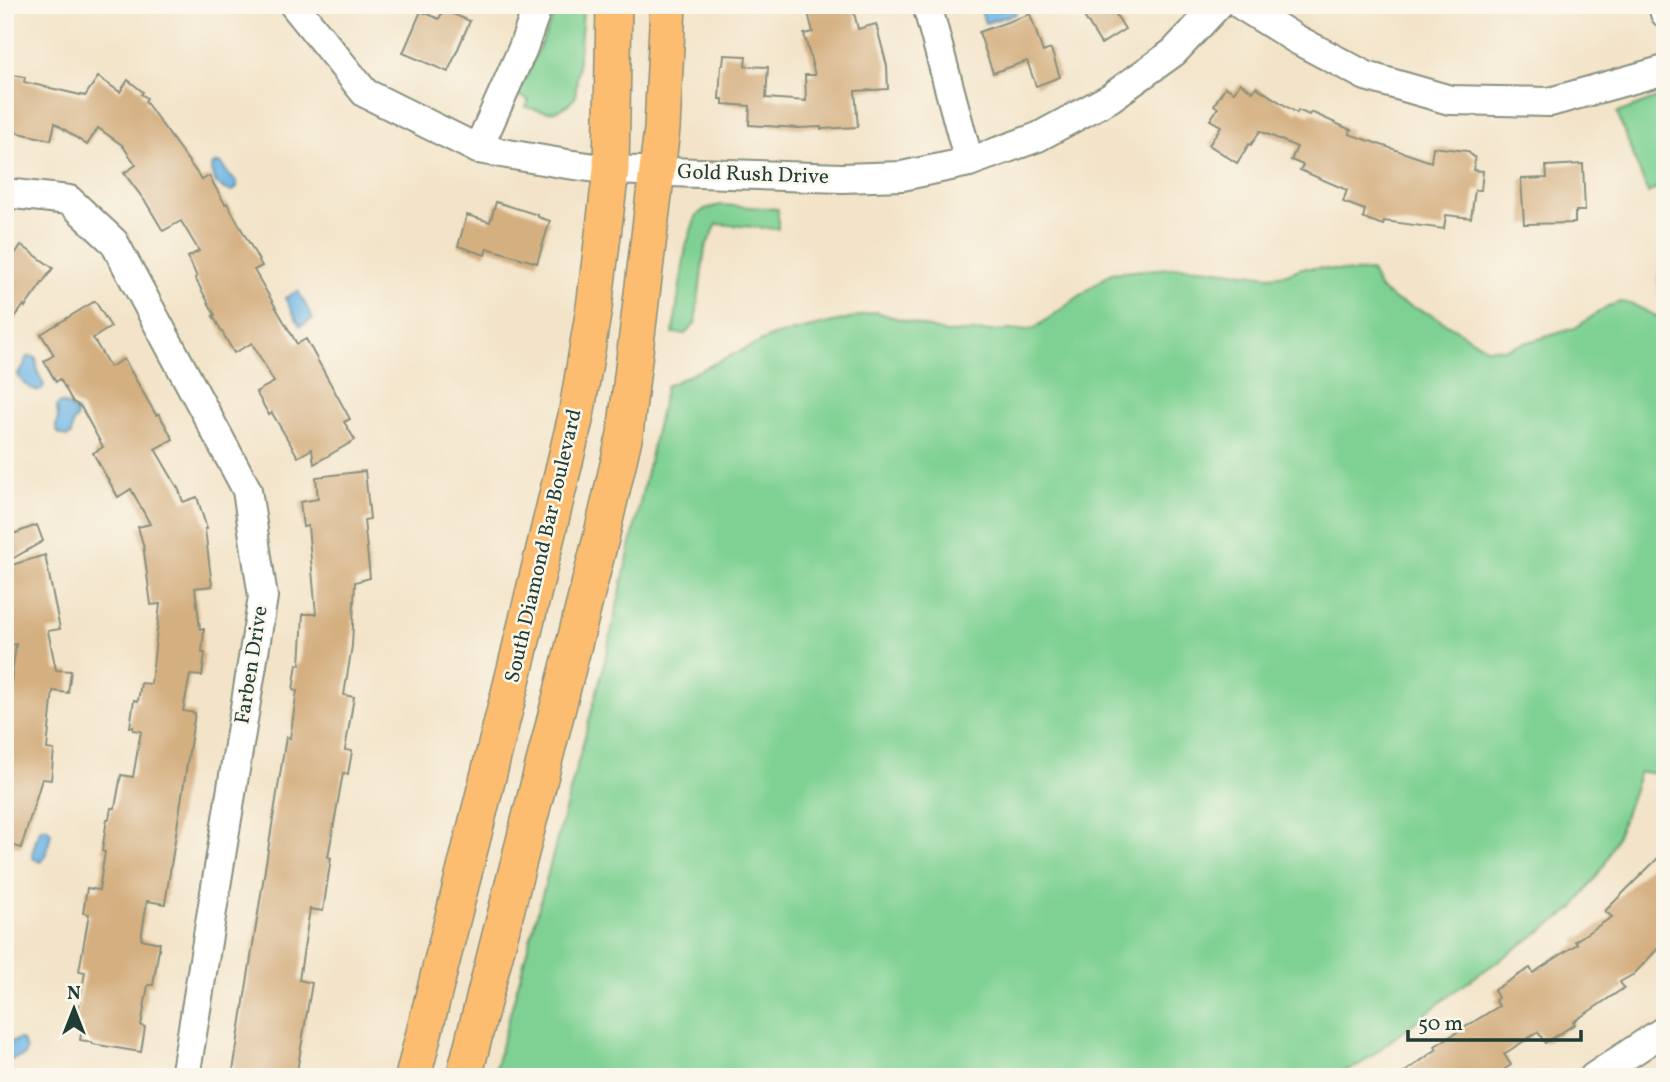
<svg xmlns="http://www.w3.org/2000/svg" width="1670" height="1082" viewBox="0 0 1670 1082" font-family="Vollkorn,serif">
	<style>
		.green { fill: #7fd193; stroke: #4f8764; stroke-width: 2 }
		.water { fill: #6eb5e5; stroke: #46798c; stroke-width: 2 }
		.building { fill: #d4af80 }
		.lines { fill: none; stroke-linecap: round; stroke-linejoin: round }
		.minor-casing { stroke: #89907e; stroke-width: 32 }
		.major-casing { stroke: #89907e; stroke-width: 38 }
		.minor { stroke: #fff; stroke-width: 28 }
		.major { stroke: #fcbd6f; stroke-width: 35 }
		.labels { text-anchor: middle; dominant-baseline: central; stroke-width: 5; stroke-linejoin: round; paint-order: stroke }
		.street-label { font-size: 21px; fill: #1f3d34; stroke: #fbf7ec }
	</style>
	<rect width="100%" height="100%" fill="#fbf7ec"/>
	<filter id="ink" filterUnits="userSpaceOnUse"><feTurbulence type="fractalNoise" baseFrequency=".0143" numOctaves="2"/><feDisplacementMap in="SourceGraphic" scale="14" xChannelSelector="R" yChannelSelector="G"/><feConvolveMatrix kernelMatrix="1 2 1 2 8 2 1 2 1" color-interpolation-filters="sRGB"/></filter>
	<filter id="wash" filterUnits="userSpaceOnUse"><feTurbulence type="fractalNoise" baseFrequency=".00686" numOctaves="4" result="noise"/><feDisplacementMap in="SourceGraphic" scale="28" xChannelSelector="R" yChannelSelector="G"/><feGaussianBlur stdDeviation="1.57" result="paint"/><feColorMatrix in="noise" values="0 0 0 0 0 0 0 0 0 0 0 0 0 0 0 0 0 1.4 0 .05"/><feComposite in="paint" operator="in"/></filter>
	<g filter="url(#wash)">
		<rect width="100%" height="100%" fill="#f3e4c9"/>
		<g class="green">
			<path d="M559,5H584L583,11L575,98C557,116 549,113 526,107L529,100L517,95Z"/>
			<polygon points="1665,95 1665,183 1648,193 1617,113"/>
			<polygon points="720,205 778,209 778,229 717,224 705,248 695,324 685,334 673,333 686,246 696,216 705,209"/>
			<polygon points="1665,263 1665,774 1640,772 1620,829 1605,864 1574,908 1455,991 1358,1066 1326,1077 493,1077 603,669 666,386 773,336 876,312 946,333 1034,329 1111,273 1181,267 1201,268 1270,276 1287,274 1301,268 1320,268 1352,272 1371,271 1379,288 1395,300 1432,315 1486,348 1505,349 1575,328 1608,306 1621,302 1634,305 1662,319 1659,277 1663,265"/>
		</g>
		<g class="water">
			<polygon points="998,5 1013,5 1016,14 985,23 981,11"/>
			<path d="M219,163L222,165L229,175L237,182V187L233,191C221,191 211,180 211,167L214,164Z"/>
			<polygon points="298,291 313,319 300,326 285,298"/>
			<path d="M30,356L36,358L38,373L44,385L42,389L38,391C30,389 20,382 18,374L24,366L26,358Z"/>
			<path d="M60,403C66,403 71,409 77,412L76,419L73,422L71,435L66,437L58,433L56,427L58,418L57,406Z"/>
			<path d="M41,828H46L51,832L46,856L40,862L33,858L32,854C35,845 36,836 41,828Z"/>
			<polygon points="20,1039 23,1042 26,1049 24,1056 5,1061 5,1041 11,1042"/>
		</g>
		<g id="blocks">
			<g class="building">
				<polygon points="806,5 852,5 858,29 876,24 887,66 888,89 855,91 858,127 821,129 821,127 798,128 749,125 750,106 723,104 723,99 719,99 721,65 723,65 724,55 746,56 745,66 768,67 766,98 806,101 805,75 815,75 804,34 813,32"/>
				<polygon points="1077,5 1110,5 1125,29 1101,44"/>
				<polygon points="443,10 470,21 448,72 403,53 421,11 439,19"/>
				<polygon points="1030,14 1043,52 1051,49 1060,77 1036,86 1027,61 993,73 979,32"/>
				<polygon points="8,74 25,77 24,82 85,96 98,77 120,92 128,80 143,92 141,94 147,98 145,101 202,180 209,176 225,204 227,203 262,266 254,270 297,344 306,339 350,419 344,422 355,440 314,464 312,449 298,457 272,413 269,415 256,392 274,382 252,343 234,353 213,316 215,315 195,278 197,277 188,257 199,251 181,221 163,231 147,204 124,173 136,165 122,145 98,128 87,145 55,123 51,140 5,130 5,78 7,79"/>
				<polygon points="1240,83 1253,92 1256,87 1297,113 1298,110 1309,115 1311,112 1351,130 1349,134 1431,162 1433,147 1467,151 1475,158 1473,170 1483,171 1481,190 1475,190 1471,218 1446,215 1444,229 1384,221 1383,225 1363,218 1365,210 1343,202 1347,190 1300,170 1303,165 1291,160 1297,147 1260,131 1251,145 1249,144 1237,163 1209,145 1221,126 1210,120 1218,108 1214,105 1225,87 1234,92"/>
				<polygon points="1583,164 1585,211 1576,211 1576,213 1575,213 1575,223 1524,224 1521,179 1547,178 1546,166"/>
				<polygon points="496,202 538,215 538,217 550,221 537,263 487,248 485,255 458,246 467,215 490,222"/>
				<polygon points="21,245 53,268 25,307 24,305 5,331 5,251 13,257"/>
				<polygon points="95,301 111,327 93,338 110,367 124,359 156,415 159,414 173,439 155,449 179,490 183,502 197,497 207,529 205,529 212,586 195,588 200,629 204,629 202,653 205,653 202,676 190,675 183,711 195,713 165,904 147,901 141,939 160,943 153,985 148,985 141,1026 145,1027 141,1052 92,1044 92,1042 80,1040 83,1024 76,1024 85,972 79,971 89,914 83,913 87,888 99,890 105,852 102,851 107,819 109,819 111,808 115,808 121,775 133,777 141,731 133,730 133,727 130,727 134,700 138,701 141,683 151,684 160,604 151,605 143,544 138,527 150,524 131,489 118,497 93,453 103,447 81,407 73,402 60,379 56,382 44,361 54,355 41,334"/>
				<polygon points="365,471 370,519 364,520 370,578 355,582 352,646 344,695 354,697 345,750 352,751 348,774 343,773 328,857 331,858 323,911 310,909 299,980 312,983 296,1077 232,1077 286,737 290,738 297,691 293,690 297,664 300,665 303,614 316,614 308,526 303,527 300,502 318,499 316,477"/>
				<polygon points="37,525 43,541 5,563 5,537"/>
				<polygon points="45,555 60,629 48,631 56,670 71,671 68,693 53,691 47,749 54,750 51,780 42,779 21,848 5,843 5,690 10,690 16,644 5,646 5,567"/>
				<polygon points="1665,851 1665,941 1634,974 1620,982 1624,988 1573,1022 1575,1024 1545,1043 1538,1032 1504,1054 1511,1065 1493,1077 1398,1077 1437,1049 1435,1046 1499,1006 1495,1000 1498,998 1494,990 1530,968 1533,973 1577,944 1575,941 1612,917 1605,911"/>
			</g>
		</g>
	</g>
	<g filter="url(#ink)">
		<use href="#blocks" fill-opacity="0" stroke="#89907e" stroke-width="2"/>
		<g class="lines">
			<g class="minor-casing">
				<g id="minor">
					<polyline points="294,5 365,93 478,149 567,164 611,170 842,178 902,176 969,162 1038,137 1110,98 1174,52 1218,5"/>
					<polyline points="927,5 969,162"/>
					<polyline points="1241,5 1296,39 1366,76 1450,100 1550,102 1665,70"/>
					<polyline points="1663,5 1665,13"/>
					<polyline points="478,149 523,48 538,5"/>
					<polyline points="5,193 69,200 114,242 247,490 263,597 185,1077"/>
					<polyline points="1594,1077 1665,1030"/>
				</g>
			</g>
			<g class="major-casing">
				<g id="major">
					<polyline points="413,1077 515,669 576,416 594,308 611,170 614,5"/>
					<polyline points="464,1077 601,538 625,434 662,129 668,5"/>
				</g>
			</g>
			<use href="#minor" class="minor"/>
			<use href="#major" class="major"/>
		</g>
	</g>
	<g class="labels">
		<g class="street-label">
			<text transform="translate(753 175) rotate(2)">Gold Rush Drive</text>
			<text transform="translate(544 546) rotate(-77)">South Diamond Bar Boulevard</text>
			<text transform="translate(252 665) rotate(-81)">Farben Drive</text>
		</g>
	</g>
	<rect width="1670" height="1082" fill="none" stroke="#fbf7ec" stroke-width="28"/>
	<g transform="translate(74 1009)" stroke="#fbf7ec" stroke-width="5" paint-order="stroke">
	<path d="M0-5L12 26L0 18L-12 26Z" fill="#1f3d34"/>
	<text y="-10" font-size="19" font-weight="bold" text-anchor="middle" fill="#1f3d34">N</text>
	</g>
	<path d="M1408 1030v10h173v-10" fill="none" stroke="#1f3d34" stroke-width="3.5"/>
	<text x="1418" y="1030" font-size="21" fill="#1f3d34" stroke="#fbf7ec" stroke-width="5" paint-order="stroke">50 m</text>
</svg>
